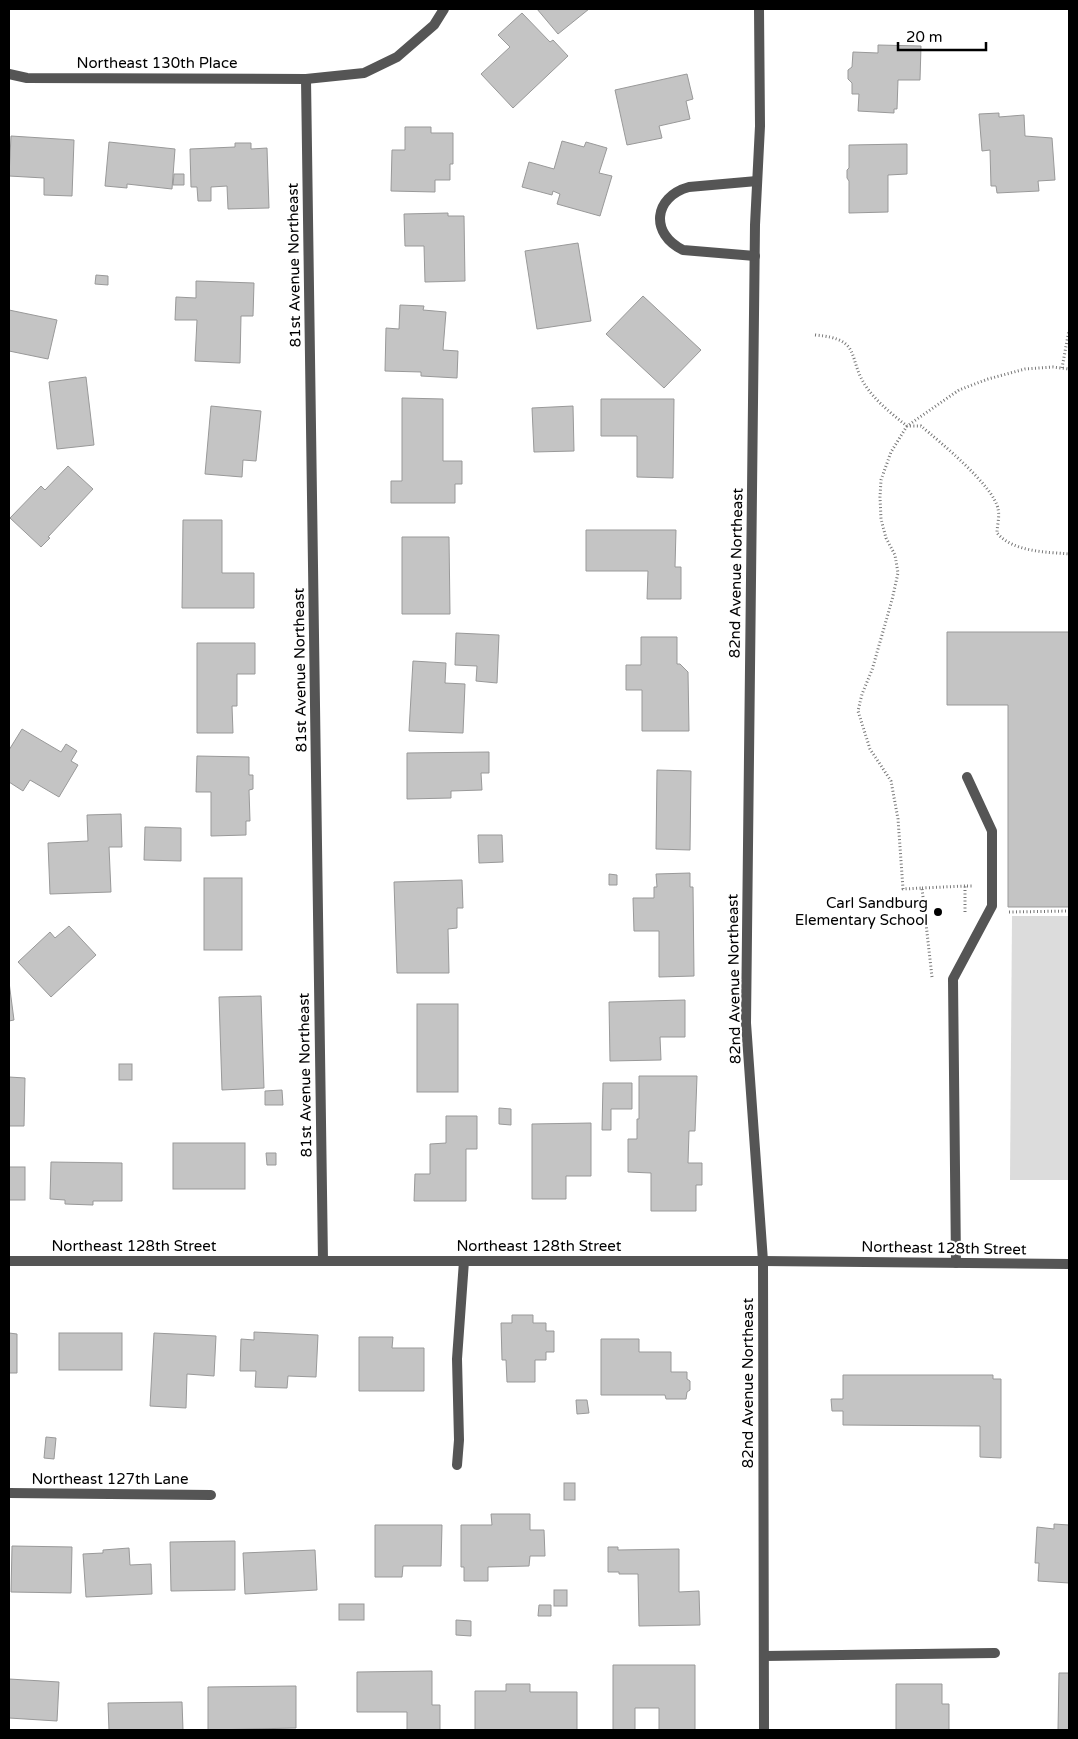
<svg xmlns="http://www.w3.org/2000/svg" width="1078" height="1739" viewBox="0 0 1078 1739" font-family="'Varela Round',sans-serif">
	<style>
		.green { fill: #dcdcdc }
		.building { fill: #c4c4c4; stroke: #999 }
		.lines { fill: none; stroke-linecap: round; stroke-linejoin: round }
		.path { stroke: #777; stroke-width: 3; stroke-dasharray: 1 2.5; stroke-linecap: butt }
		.service { stroke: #555; stroke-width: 10 }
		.minor { stroke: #555; stroke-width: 10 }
		.poi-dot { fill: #000; stroke: #fff; stroke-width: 2 }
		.labels { text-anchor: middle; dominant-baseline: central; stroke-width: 4; stroke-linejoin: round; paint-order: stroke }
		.street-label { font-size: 15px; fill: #000; stroke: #fff }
		.poi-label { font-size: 15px; fill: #000; stroke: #fff; text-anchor: end }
	</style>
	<rect width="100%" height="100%" fill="#fff"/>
	<polygon class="green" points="1012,916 1069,916 1069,1180 1010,1180"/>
	<g class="building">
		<polygon points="537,9 589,9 558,34"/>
		<polygon points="522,13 550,42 553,40 568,56 513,108 481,74 510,47 498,35"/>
		<polygon points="878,45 921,46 920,80 898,80 897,109 894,109 894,113 858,111 859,94 852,94 852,83 848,79 848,70 852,67 853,52 878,53"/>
		<polygon points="687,74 693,99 686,101 690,119 659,126 662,138 627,145 615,90"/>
		<polygon points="999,113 999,117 1024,115 1025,136 1052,138 1055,180 1038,181 1039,191 997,193 996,186 991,186 990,150 982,151 979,114"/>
		<polygon points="405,127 431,127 431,133 453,133 453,164 450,164 450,180 435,180 435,192 391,191 392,150 405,150"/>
		<polygon points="11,136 74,140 72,196 44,195 44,178 9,176"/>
		<polygon points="562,141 584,147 586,142 607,148 599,173 612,176 600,216 557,204 560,194 553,191 552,195 522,187 529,162 554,169"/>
		<polygon points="109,142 175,149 172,189 127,184 127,188 105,186"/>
		<polygon points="235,143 251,143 251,149 267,148 269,208 228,209 227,186 211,187 211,201 198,201 197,187 191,187 190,149 235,147"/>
		<polygon points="907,144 907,174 888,175 888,212 849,213 849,181 847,178 847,170 849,168 849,145"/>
		<polygon points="174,174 184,174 184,185 173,185"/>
		<polygon points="448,213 448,216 464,216 465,281 425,282 424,246 405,246 404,214"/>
		<polygon points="578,243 591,321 537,329 525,251"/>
		<polygon points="96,275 108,276 108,285 95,284"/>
		<polygon points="196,281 254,283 253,316 241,316 240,363 195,361 197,320 175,320 176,297 196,298"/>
		<polygon points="643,296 701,350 664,388 606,334"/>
		<polygon points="400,305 424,306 423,310 446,312 443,350 458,351 457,378 421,376 421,372 385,371 386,328 399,329"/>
		<polygon points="9,310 57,320 48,359 9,351"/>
		<polygon points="86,377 94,445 57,449 49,382"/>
		<polygon points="402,398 443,399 443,461 462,461 462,484 455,484 455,503 391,503 391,481 402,481"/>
		<polygon points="601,399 674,399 673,478 637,477 637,436 601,436"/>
		<polygon points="211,406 261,411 256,461 243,460 242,477 205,474"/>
		<polygon points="573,406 574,451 534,452 532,408"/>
		<polygon points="68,466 93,489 48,537 50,538 41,547 10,518 41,486 45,490"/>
		<polygon points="183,520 222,520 222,573 254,573 254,608 182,608"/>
		<polygon points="586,530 676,530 675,567 681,567 681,599 647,599 648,571 586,571"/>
		<polygon points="402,537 449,537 450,614 402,614"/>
		<polygon points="947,632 1069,632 1069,907 1008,907 1008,705 947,705"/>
		<polygon points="456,633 499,635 497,683 476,681 477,666 455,665"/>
		<polygon points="641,637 677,637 677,664 680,664 688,672 689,731 642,731 642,690 626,690 626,665 641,665"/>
		<polygon points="197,643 255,643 255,674 237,674 237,706 232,706 233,733 197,733"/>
		<polygon points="413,661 446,663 445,683 465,684 463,733 409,731"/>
		<polygon points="22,729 61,752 66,744 77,751 71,761 78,765 59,797 30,780 23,791 9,782 9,750"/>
		<polygon points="489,752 489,773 481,773 482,790 451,791 451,798 407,799 407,753"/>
		<polygon points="197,756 249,757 249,775 253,775 253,789 249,790 250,821 246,821 246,835 211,836 211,792 196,792"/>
		<polygon points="657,770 691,771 690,850 656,849"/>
		<polygon points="121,814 122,847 109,847 111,892 50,894 48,843 88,841 87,815"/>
		<polygon points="145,827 181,828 181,861 144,860"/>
		<polygon points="478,835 502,835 503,862 479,863"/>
		<polygon points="690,873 690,887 693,887 694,976 659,977 659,931 634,931 633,898 654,898 654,887 657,887 656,874"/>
		<polygon points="609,874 617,875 617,885 609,885"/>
		<rect x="204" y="878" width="38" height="72"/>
		<polygon points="462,880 463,908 457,908 457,928 448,929 449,973 397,973 394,882"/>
		<polygon points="69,926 96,955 51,997 18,962 50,932 55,938"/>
		<polygon points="9,982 14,1020 9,1021"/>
		<polygon points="261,996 264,1088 222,1090 219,997"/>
		<polygon points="685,1000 685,1037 660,1037 661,1060 610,1061 609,1002"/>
		<rect x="417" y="1004" width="41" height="88"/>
		<rect x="119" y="1064" width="13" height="16"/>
		<polygon points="639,1076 697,1076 695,1131 689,1131 688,1163 702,1163 702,1185 696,1185 696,1211 651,1211 651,1173 628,1172 628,1139 637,1139 637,1119 639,1119"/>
		<polygon points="9,1077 25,1078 24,1126 9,1126"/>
		<polygon points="603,1083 632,1083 632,1109 611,1109 611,1130 602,1130"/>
		<polygon points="282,1090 283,1105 265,1105 265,1091"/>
		<polygon points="499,1108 511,1109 511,1125 499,1124"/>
		<polygon points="446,1116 477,1116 477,1149 466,1149 466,1201 414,1201 415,1174 430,1174 430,1144 446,1143"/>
		<polygon points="591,1123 591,1176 566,1176 566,1199 532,1199 532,1124"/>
		<rect x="173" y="1143" width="72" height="46"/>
		<polygon points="266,1153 276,1153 276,1165 267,1165"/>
		<polygon points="51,1162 122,1163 122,1201 93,1201 93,1205 65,1204 65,1200 50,1199"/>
		<rect x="9" y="1167" width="16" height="33"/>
		<polygon points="512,1315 533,1315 533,1323 546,1323 546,1331 554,1331 554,1352 546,1352 546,1360 535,1360 535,1382 507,1382 506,1360 502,1360 501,1323 512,1323"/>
		<polygon points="254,1332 318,1335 316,1377 288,1376 287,1388 255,1387 256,1371 240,1371 241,1339 254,1340"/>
		<polygon points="9,1333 17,1334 17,1373 9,1373"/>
		<rect x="59" y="1333" width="63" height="37"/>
		<polygon points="154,1333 216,1336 214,1376 187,1374 186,1408 150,1406"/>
		<polygon points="359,1337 393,1337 392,1348 424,1348 424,1391 359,1391"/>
		<polygon points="601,1339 639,1339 639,1352 671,1352 671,1372 687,1372 687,1379 690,1381 690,1390 687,1392 686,1399 666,1399 665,1395 601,1395"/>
		<polygon points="843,1375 993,1375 993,1379 1001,1379 1001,1458 980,1457 980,1426 843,1425 843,1411 832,1411 831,1399 843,1399"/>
		<polygon points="576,1400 587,1400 589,1413 577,1414"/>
		<polygon points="46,1437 56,1438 54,1459 44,1458"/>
		<rect x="564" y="1483" width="11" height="17"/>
		<polygon points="491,1514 530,1514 530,1530 544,1530 545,1556 530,1556 529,1566 488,1567 488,1581 464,1581 464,1567 461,1567 461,1525 492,1525"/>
		<polygon points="1054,1524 1069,1525 1069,1583 1038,1581 1039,1563 1035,1563 1037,1527 1054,1529"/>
		<polygon points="375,1525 442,1525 441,1566 403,1566 402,1577 375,1577"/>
		<polygon points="235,1541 235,1590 171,1591 170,1542"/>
		<polygon points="12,1546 72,1547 71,1593 11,1592"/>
		<polygon points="608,1547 618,1547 618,1550 679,1549 679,1592 699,1591 700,1625 639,1626 638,1574 619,1574 619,1572 608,1572"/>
		<polygon points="129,1548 130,1565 151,1564 152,1594 86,1597 83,1554 103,1553 103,1550"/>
		<polygon points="315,1550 317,1590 245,1594 243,1553"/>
		<rect x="554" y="1590" width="13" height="16"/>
		<rect x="339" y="1604" width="25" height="16"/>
		<polygon points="539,1605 551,1605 551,1616 538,1616"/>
		<polygon points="456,1620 471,1621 471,1636 456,1635"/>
		<polygon points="613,1665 695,1665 695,1730 659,1730 659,1708 635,1708 635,1730 613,1730"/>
		<polygon points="432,1671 432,1705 440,1705 440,1730 407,1730 407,1712 357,1712 357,1672"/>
		<polygon points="1059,1673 1069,1673 1069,1730 1058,1730"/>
		<polygon points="9,1679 59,1682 57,1721 9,1718"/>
		<polygon points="506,1684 530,1684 530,1692 577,1692 577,1730 475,1730 475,1691 506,1691"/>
		<polygon points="896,1684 942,1684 942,1704 949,1704 949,1730 896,1730"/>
		<polygon points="296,1686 296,1728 208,1730 208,1687"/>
		<polygon points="182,1702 183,1730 109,1730 108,1703"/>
	</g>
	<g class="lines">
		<g class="path">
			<path d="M815,335C864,339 846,358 867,388C878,403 893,415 907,426H921C940,442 994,486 998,509C1000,516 997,526 997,533C1013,552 1046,552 1069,554"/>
			<polyline points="1062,368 1069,330"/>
			<polyline points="922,888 965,886"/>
			<polyline points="965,912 965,886 973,886"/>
			<polyline points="1009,912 1069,911"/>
			<polyline points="932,977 922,888 903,889 898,819 891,781 870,749 858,711 862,694 872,670 892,600 898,573 895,555 886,538 881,519 880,497 881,480 891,452 907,426 959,390 988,379 1025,369 1053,367 1069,369"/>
		</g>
		<g class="service">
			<polyline points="956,1263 953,979 992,906 992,831 967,777"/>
			<polyline points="457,1465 459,1440 457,1359 464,1261"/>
			<polyline points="9,1493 211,1495"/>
			<polyline points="764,1656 995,1653"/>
		</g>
		<g class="minor">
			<polyline points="759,9 760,126 755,225 746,1023 763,1261 764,1730"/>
			<polyline points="9,74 27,78 306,79 364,73 397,57 434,25 444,9"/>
			<polyline points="306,79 323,1261"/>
			<path d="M755,256L683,250C650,234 653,197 689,187L757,181"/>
			<polyline points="9,1261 763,1261 1069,1264"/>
		</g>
	</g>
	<circle class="poi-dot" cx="938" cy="912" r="5"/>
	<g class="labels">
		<g class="street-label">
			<text x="157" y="63">Northeast 130th Place</text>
			<text transform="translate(294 265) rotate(-91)">81st Avenue Northeast</text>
			<text transform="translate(736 573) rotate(-89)">82nd Avenue Northeast</text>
			<text transform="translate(300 670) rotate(-91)">81st Avenue Northeast</text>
			<text transform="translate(734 979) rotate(-91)">82nd Avenue Northeast</text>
			<text transform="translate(305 1075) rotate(-91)">81st Avenue Northeast</text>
			<text x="134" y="1246">Northeast 128th Street</text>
			<text x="539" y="1246">Northeast 128th Street</text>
			<text transform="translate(944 1248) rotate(1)">Northeast 128th Street</text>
			<text transform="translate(748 1383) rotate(-90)">82nd Avenue Northeast</text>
			<text x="110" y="1479">Northeast 127th Lane</text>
		</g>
		<g class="poi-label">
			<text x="928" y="903">Carl Sandburg<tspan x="928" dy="17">Elementary School</tspan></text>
		</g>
	</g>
	<rect width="1078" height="1739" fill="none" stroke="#000000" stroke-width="20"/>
	<path d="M898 42v8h88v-8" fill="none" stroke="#000000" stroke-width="2.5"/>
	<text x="906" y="42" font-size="15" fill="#000000" stroke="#ffffff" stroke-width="4" paint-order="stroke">20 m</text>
</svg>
